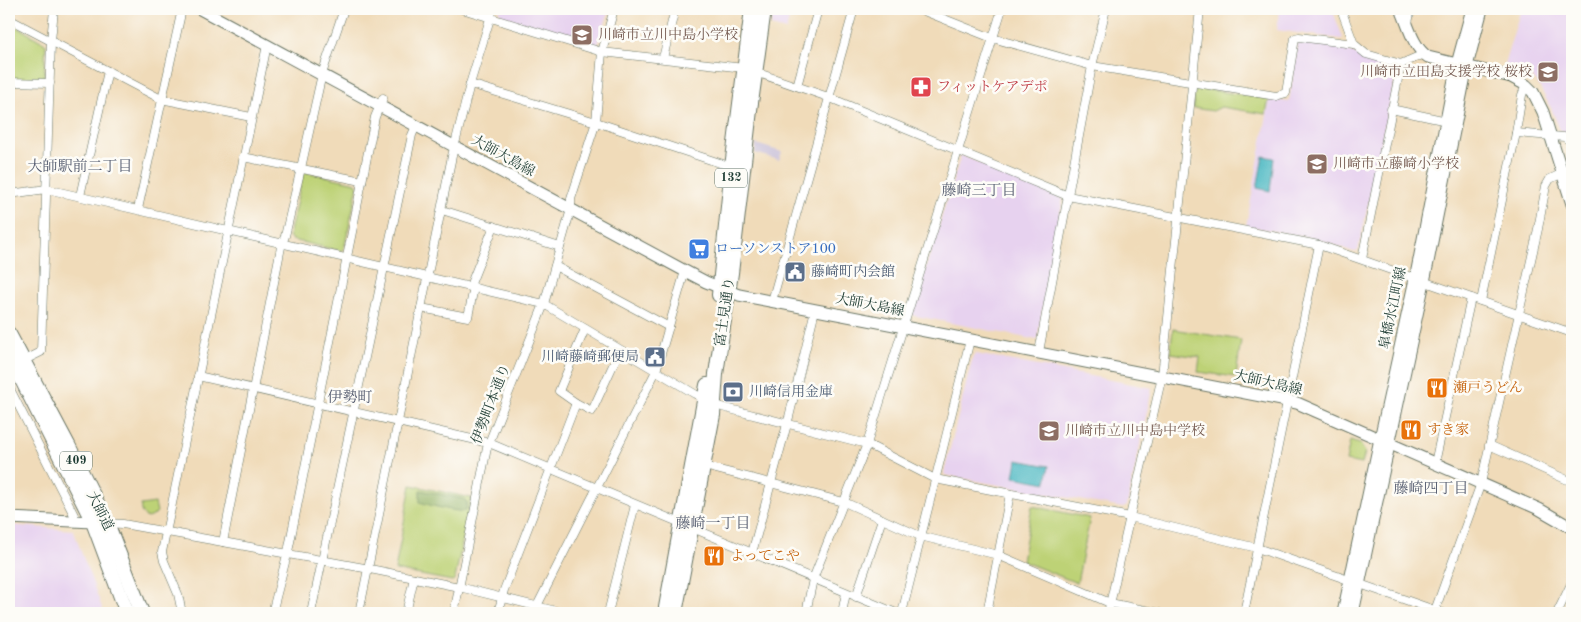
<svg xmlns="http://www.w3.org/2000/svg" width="1581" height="622" viewBox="0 0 1581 622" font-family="'Old Standard TT','Noto Serif JP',serif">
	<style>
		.built { fill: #e7d2ef }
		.industrial { fill: #c8bfd8 }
		.green { fill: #bdd276; stroke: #6e8855 }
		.forest { fill: #96b467; stroke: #5a784e }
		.water { fill: #48b7c2; stroke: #347a7b }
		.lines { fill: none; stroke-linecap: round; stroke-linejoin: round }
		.street-casing { stroke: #687463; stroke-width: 9 }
		.secondary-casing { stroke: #687463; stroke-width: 13 }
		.highway-casing { stroke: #687463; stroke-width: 16 }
		.street { stroke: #fff; stroke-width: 8 }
		.secondary { stroke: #fff; stroke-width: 11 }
		.highway { stroke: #fff; stroke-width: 14 }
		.labels { text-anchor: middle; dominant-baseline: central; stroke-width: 5; stroke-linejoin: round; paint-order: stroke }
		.shield { fill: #fdfcf7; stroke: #62766e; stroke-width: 1 }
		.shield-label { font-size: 12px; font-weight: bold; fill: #1f3d34 }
		.education-label { font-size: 14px; fill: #785e54; stroke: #fdfcf7; text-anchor: start }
		.health-label { font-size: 14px; fill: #be3a42; stroke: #fdfcf7; text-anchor: start }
		.street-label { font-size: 14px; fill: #1f3d34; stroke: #fdfcf7 }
		.shop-label { font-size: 14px; fill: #366cbe; stroke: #fdfcf7; text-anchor: start }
		.service-label { font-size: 14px; fill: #4e5e75; stroke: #fdfcf7; text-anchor: start }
		.food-label { font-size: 14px; fill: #c56008; stroke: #fdfcf7; text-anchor: start }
		.neighbourhood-label { font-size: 15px; fill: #575e71; stroke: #fdfcf7 }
	</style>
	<rect width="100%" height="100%" fill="#fdfcf7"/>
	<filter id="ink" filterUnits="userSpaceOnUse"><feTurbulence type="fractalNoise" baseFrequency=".02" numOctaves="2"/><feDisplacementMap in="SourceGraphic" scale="10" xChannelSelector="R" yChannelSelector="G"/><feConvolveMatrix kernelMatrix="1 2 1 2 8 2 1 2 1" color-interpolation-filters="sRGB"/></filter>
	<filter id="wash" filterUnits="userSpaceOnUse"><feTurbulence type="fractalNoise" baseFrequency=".0096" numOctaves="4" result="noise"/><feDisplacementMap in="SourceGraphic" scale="20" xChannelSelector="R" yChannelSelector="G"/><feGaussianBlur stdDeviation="1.12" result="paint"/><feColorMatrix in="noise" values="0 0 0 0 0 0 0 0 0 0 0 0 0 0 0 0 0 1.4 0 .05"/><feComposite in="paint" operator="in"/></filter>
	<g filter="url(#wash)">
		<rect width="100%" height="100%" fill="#f0dbb9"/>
		<g class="built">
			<polygon points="500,9 610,9 598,44 596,46 502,16 499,12"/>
			<polygon points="1280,9 1332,9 1343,38 1341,39 1277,30"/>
			<polygon points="1521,9 1572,9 1572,137 1560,130 1551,108 1537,82 1528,74 1504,65"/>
			<polygon points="773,10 791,13 786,30 771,26"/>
			<polygon points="1298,40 1346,46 1349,51 1393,67 1396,74 1358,251 1354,252 1317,239 1246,226 1270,99 1289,102"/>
			<polygon points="961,155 1063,198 1037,340 911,315"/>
			<polygon points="976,354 1152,388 1127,506 1123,508 945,475 944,473 973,356"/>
			<polygon points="9,525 73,530 104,613 9,613"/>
		</g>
		<polygon class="industrial" points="756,144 782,152 779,160 755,153"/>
		<g class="green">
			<polygon points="9,22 46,44 44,77 42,80 9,79"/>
			<polygon points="1198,88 1269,99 1266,114 1221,107 1213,111 1193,108 1195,90"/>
			<polygon points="306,172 356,183 358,186 344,249 341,251 292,240 289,236 303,174"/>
			<polygon points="1173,329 1241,340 1236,377 1198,372 1200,357 1170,353"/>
			<polygon points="1350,441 1360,444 1365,452 1362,464 1346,461"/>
			<polygon points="411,485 471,498 455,579 452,581 395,570"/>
			<path d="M155,503L157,512L153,516L147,518C142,514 140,512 141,505Z"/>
			<polygon points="1032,506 1090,518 1077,583 1022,561"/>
		</g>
		<path class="forest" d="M420,490L464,499L467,502L466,511C459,513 428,505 420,502Z"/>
		<g class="water">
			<polygon points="1263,156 1274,158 1270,191 1257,188"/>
			<polygon points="1017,460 1049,466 1046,483 1014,477"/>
		</g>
	</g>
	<g filter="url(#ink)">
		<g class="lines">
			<g class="street-casing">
				<g id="street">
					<polyline points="462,9 602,52 744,68 828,97 1068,196 1319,245 1572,333"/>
					<polyline points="919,9 992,38 1092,66 1276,96 1286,93 1295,38 1299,37 1354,44"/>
					<polyline points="1341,9 1354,44 1366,54 1401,64 1424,54"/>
					<polyline points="9,19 161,99 251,117"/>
					<polyline points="1408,23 1411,9"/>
					<polyline points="663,58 675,9"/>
					<polyline points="9,82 50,83"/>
					<polyline points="470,84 596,122 732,167"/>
					<polyline points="797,86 818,9"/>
					<polyline points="1391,109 1447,121"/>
					<polyline points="1516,133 1564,137 1572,142"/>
					<polyline points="243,157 362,181"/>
					<polyline points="9,194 47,189 51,190 544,304 695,394 722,407 867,444 935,479 1130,517 1257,548 1443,613"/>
					<polyline points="80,196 108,71"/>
					<polyline points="138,209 182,9"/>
					<polyline points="442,210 560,247"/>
					<polyline points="1362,259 1401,64"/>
					<polyline points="555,266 669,327"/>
					<polyline points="470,286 494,226"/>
					<polyline points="772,301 854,9"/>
					<polyline points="1481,301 1516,133 1522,95 1526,85"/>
					<polyline points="421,308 468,317 474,287"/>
					<polyline points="585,329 559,391 576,403 592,411 620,350"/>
					<polyline points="1039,352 1092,66 1106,9"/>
					<polyline points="23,361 41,352 51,41 54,9"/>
					<polyline points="198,376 489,443 896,613"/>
					<polyline points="9,387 74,515"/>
					<polyline points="1489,445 1572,482"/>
					<polyline points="1435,463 1471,298"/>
					<polyline points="704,466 844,502 920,536 998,555 1110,603 1159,613"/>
					<polyline points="105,523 123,524 223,542 375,570 459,587 564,613"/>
					<polyline points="223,542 281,247 285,236 301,168 322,74 344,9"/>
					<polyline points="752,553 789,417 815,310"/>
					<polyline points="856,597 882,519"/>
					<polyline points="182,613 178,594 164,561 162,552 267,45"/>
					<polyline points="272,613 289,547 375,117 383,98"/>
					<polyline points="311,613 412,135 416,126"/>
					<polyline points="359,613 452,156 470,84 493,9"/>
					<polyline points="406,613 414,578"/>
					<polyline points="454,613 487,448 544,304 571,209 571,199 596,122 602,52 614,9"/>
					<polyline points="498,613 504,590 576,403"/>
					<polyline points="536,613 537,606 656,371 685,271"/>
					<polyline points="608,613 635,505"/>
					<polyline points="806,613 813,579 867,444 1002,9"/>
					<polyline points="842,613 846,593"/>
					<polyline points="902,613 970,340"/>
					<polyline points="987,613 1010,494"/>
					<polyline points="1108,613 1162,376 1200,9"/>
					<polyline points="1244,613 1319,245"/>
					<polyline points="1434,613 1481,483 1538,229 1546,186 1550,179 1563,173"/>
					<polyline points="1557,613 1572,582"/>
				</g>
			</g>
			<g class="secondary-casing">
				<g id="secondary">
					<polyline points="200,9 685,271 706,282 739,295 1297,403 1539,509 1572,528"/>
					<path d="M1401,9C1408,24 1413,48 1428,57L1511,77L1526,85L1533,92L1543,112L1572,204"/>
					<polyline points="9,518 93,522"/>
					<polyline points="1343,613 1380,439 1417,270 1457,64 1472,9"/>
					<polyline points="1353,613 1424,282 1467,66 1482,9"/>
				</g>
			</g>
			<g class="highway-casing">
				<g id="highway">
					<polyline points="719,295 732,167 752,9"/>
					<polyline points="9,334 68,445 107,523 142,613"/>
					<polyline points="9,354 93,522 127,613"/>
					<polyline points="665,613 707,385"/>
					<polyline points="675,613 713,415 716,374 731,273 750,110 764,9"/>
				</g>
			</g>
			<use href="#street" class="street"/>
			<use href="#secondary" class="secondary"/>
			<use href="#highway" class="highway"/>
		</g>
	</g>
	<defs>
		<g id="school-square" transform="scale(1.125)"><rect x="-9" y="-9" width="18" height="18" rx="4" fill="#8d6e63" stroke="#fdfcf7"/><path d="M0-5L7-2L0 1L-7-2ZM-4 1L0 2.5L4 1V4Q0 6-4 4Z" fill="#fff"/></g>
		<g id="pharmacy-square" transform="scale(1.125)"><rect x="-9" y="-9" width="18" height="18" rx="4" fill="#e0444e" stroke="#fdfcf7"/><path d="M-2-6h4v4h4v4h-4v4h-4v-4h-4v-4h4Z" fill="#fff"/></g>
		<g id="supermarket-square" transform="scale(1.125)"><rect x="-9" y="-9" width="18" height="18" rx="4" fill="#3f7fe0" stroke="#fdfcf7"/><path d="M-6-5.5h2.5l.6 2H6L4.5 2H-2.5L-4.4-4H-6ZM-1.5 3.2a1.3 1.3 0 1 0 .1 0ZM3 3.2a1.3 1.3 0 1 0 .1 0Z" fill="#fff"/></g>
		<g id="civic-square" transform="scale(1.125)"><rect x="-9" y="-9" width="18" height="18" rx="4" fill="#5c6f8a" stroke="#fdfcf7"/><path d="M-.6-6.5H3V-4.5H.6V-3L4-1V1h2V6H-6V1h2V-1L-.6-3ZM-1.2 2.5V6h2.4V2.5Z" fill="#fff"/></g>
		<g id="restaurant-square" transform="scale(1.125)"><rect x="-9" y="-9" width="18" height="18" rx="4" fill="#e8710a" stroke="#fdfcf7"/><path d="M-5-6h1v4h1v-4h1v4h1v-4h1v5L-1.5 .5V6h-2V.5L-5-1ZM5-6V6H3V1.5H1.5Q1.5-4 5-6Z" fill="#fff"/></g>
		<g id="bank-square" transform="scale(1.125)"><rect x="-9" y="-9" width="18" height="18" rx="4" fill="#5c6f8a" stroke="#fdfcf7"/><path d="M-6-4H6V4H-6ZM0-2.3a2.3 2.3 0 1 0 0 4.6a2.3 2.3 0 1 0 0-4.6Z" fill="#fff"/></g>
	</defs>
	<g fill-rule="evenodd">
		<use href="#school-square" x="582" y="35"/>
		<use href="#school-square" x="1548" y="72"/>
		<use href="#pharmacy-square" x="921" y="87"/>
		<use href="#school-square" x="1317" y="164"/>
		<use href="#supermarket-square" x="699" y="249"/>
		<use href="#civic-square" x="795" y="272"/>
		<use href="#civic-square" x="655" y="357"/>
		<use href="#restaurant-square" x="1437" y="388"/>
		<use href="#bank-square" x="733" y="392"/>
		<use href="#restaurant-square" x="1411" y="430"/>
		<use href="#school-square" x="1049" y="431"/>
		<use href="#restaurant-square" x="714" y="556"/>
	</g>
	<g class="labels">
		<g class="shield">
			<rect x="715" y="168.5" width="32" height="19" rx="4"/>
			<rect x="60" y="451.5" width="32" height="19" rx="4"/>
		</g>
		<g class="shield-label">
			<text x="731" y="178">132</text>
			<text x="76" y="461">409</text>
		</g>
		<g class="education-label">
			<text x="598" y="35">川崎市立川中島小学校</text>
			<text x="1532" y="72" text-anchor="end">川崎市立田島支援学校 桜校</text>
			<text x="1333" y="164">川崎市立藤崎小学校</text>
			<text x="1065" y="431">川崎市立川中島中学校</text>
		</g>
		<g class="health-label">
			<text x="937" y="87">フィットケアデポ</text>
		</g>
		<g class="street-label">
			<text transform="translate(503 156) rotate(29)">大師大島線</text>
			<text transform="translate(870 305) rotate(11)">大師大島線</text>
			<text transform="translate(1393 308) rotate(-78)">皐橋水江町線</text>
			<text transform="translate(725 312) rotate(-82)">富士見通り</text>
			<text transform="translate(1268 383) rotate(13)">大師大島線</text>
			<text transform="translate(491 404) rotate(-69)">伊勢町本通り</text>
			<text transform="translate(100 511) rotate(63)">大師道</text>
		</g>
		<g class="shop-label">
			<text x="715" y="249">ローソンストア100</text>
		</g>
		<g class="service-label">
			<text x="811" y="272">藤崎町内会館</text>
			<text x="639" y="357" text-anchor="end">川崎藤崎郵便局</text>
			<text x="749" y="392">川崎信用金庫</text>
		</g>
		<g class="food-label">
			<text x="1453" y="388">瀬戸うどん</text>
			<text x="1427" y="430">すき家</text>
			<text x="730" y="556">よってこや</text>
		</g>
		<g class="neighbourhood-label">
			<text x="80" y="167">大師駅前二丁目</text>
			<text x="979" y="191">藤崎三丁目</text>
			<text x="350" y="398">伊勢町</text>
			<text x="1431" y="489">藤崎四丁目</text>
			<text x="713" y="524">藤崎一丁目</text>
		</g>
	</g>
	<rect width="1581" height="622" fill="none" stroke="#fdfcf7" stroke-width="30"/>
</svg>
